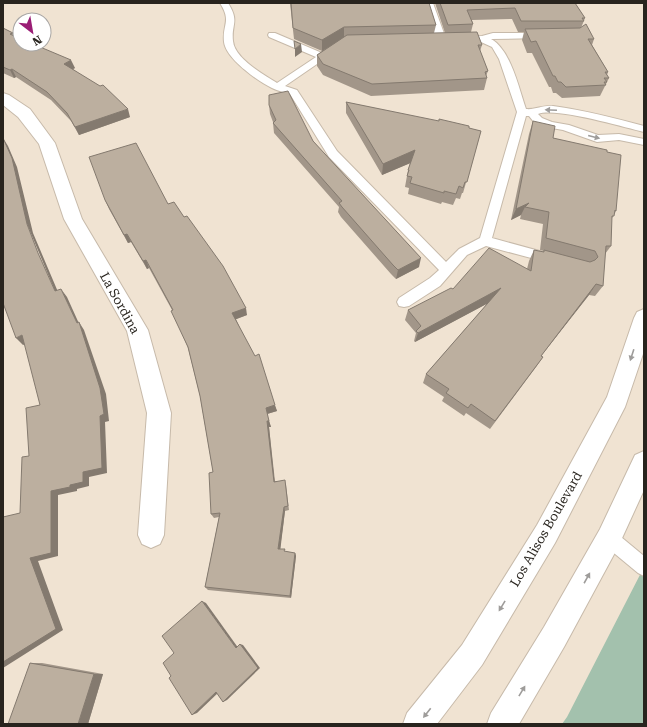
<svg xmlns="http://www.w3.org/2000/svg" width="647" height="727" viewBox="0 0 647 727" font-family="'Roboto Serif',serif">
	<style>
		.green { fill: #a3c1ad }
		.lines { fill: none; stroke-linecap: round; stroke-linejoin: round }
		.lane-casing { stroke: #c7baaa; stroke-width: 2 }
		.street-casing { stroke: #c7baaa; stroke-width: 2 }
		.secondary-casing { stroke: #c7baaa; stroke-width: 2 }
		.lane { fill: #fff; fill-rule: evenodd }
		.street { fill: #fff; fill-rule: evenodd }
		.secondary { fill: #fff; fill-rule: evenodd }
		.wall { fill: #a29689 }
		.shaded-wall { fill: #847a6f }
		.building { fill: #bcaf9f; stroke: #847a6f }
		.oneway { fill: #9e9c9a }
		.labels { text-anchor: middle; dominant-baseline: central; stroke-width: 4; stroke-linejoin: round; paint-order: stroke }
		.street-label { font-size: 13px; fill: #28241e; stroke: #fff }
	</style>
	<rect width="100%" height="100%" fill="#f0e3d2"/>
	<polygon class="green" points="644,567 644,724 562,724 567,717"/>
	<g class="lines">
		<g class="lane-casing">
			<g id="lane">
				<path d="M220,3H228C240,22 231,24 233,41C234,58 264,75 277,83L316,57L269,37L268,35L269,33H275L322,53L330,47H336L338,49L336,51L285,86L297,90L337,151L446,262L459,249L480,238L517,112L499,59L492,47L481,42L458,41L456,39L458,37L482,36L493,33H545L546,35L542,38L491,39C511,50 519,89 526,109C535,110 543,105 553,106C584,110 614,118 644,126V132C623,127 556,107 538,114L542,118L552,122L569,125L598,135L619,134L644,139V145L619,140L597,142L563,130L546,127L534,122L529,116H526L492,238L554,255L556,258L554,261L550,263L486,246L467,255L440,286L409,306L404,307L399,306L397,302L399,298L430,278L439,270L329,157L290,94C285,92 278,91 272,88C258,81 226,59 224,42C222,24 232,22 220,3Z"/>
				<polygon points="425,3 433,3 446,39 444,41 438,41 436,39"/>
				<polygon points="609,530 615,532 644,556 644,576 638,573 603,544 601,538 603,532"/>
			</g>
		</g>
		<g class="street-casing">
			<polygon id="street" points="3,93 9,95 30,109 55,143 82,219 148,330 171,413 164,535 160,544 151,548 142,544 138,535 147,413 127,331 64,219 39,144 18,117 3,105"/>
		</g>
		<g class="secondary-casing">
			<g id="secondary">
				<polygon points="644,309 644,351 625,407 555,543 482,665 437,724 403,724 407,713 462,645 537,525 607,397 634,318 637,312"/>
				<polygon points="644,451 644,490 618,547 564,647 519,724 487,724 491,713 544,627 600,529 635,455"/>
			</g>
		</g>
		<use href="#lane" class="lane"/>
		<use href="#street" class="street"/>
		<use href="#secondary" class="secondary"/>
	</g>
	<g class="wall">
		<polygon points="290,3 436,25 434,33 445,33 435,3 575,3 585,18 581,28 594,39 592,45 608,72 607,75 609,78 600,96 562,98 556,93 553,93 551,87 549,87 532,53 527,53 522,40 524,32 518,32 512,19 472,20 473,24 471,32 482,45 480,51 488,71 486,76 487,78 484,90 371,96 323,75 317,66 317,55 322,51 294,39"/>
		<polygon points="3,28 13,33 14,36 75,68 73,69 130,117 79,135 71,121 51,100 16,77 14,78 3,73"/>
		<polygon points="346,102 481,131 463,193 462,193 460,199 456,198 453,205 442,202 441,204 408,194 409,188 405,187 408,170 410,163 382,175 346,113"/>
		<polygon points="269,105 313,141 419,267 396,279 391,274 341,217 338,212 339,207 274,133 273,123 273,122 270,114"/>
		<polygon points="533,121 553,138 607,152 616,211 611,220 611,246 605,254 603,286 595,296 589,295 541,356 543,357 536,367 490,429 466,413 464,416 442,401 444,397 423,383 426,374 488,303 415,342 414,341 416,333 405,320 408,310 453,289 527,269 529,261 534,250 543,252 544,251 540,250 543,224 520,219 521,215 511,220 529,134"/>
		<polygon points="105,200 168,204 247,315 236,319 277,411 267,414 271,427 269,427 275,481 286,485 289,510 285,511 280,549 286,552 295,553 296,556 291,598 208,590 205,587 219,517 214,518 211,514 213,472 200,396 188,348 172,310 149,268 147,269 131,242 128,243 109,209"/>
		<polygon points="30,663 42,663 103,674 88,724"/>
	</g>
	<g class="shaded-wall">
		<polygon points="344,27 344,38 322,51 322,40"/>
		<polygon points="301,44 302,52 295,57 295,49"/>
		<polygon points="71,60 75,68 67,72 64,64"/>
		<polygon points="12,69 16,77 14,78 10,70"/>
		<polygon points="128,109 130,117 79,135 75,127"/>
		<polygon points="3,138 8,146 17,167 33,233 61,299 55,291 27,224"/>
		<polygon points="415,150 413,162 382,175 383,164"/>
		<polygon points="529,203 525,207 521,215 511,220 516,209"/>
		<polygon points="127,234 131,242 128,243 124,235"/>
		<polygon points="421,258 419,267 396,279 398,270"/>
		<polygon points="146,260 149,268 147,269 143,261"/>
		<polygon points="596,284 589,295 534,365 541,356"/>
		<polygon points="501,288 496,299 415,342 418,333"/>
		<polygon points="61,289 67,297 81,328 79,322 84,330 106,394 109,421 105,422 107,473 89,477 89,486 77,489 77,491 58,495 58,556 38,561 63,630 3,668 3,662 30,558 51,491 77,323"/>
		<polygon points="246,308 247,315 234,320 232,313"/>
		<polygon points="22,335 29,343 23,345 16,338"/>
		<polygon points="275,405 277,411 267,414 266,408"/>
		<polygon points="267,421 269,421 271,427 269,427 275,486 274,482"/>
		<polygon points="284,507 285,511 280,552 278,549"/>
		<polygon points="295,553 296,556 291,598 290,596"/>
		<polygon points="202,601 206,603 239,649 236,648"/>
		<polygon points="240,644 243,645 260,668 227,700 223,702"/>
		<polygon points="94,674 103,674 88,724 78,724"/>
		<polygon points="220,691 197,713 192,715 216,692"/>
	</g>
	<g class="building">
		<polygon points="291,3 429,3 436,25 344,27 322,40 293,28"/>
		<polygon points="440,3 575,3 585,18 582,18 584,21 521,21 515,8 467,10 473,24 448,25"/>
		<polygon points="586,24 594,39 588,39 608,72 605,72 609,78 604,78 607,82 604,82 606,85 566,87 561,82 558,82 555,76 553,76 536,41 531,42 525,29 580,28"/>
		<polygon points="3,28 13,33 10,34 20,39 20,44 33,44 71,60 64,64 100,86 103,85 128,109 75,127 67,113 47,92 12,69 10,70 3,67"/>
		<polygon points="477,32 482,45 478,45 488,71 485,72 487,78 372,84 323,64 317,55 347,35"/>
		<polygon points="294,41 301,44 295,49"/>
		<polygon points="288,91 313,141 421,258 398,270 393,265 342,207 339,203 342,201 273,123 276,120 269,105 269,95"/>
		<polygon points="346,102 439,121 439,119 469,126 469,128 481,131 467,182 465,182 463,188 459,186 456,194 444,191 444,193 410,183 412,177 407,176 409,170 408,170 415,150 383,164"/>
		<polygon points="533,121 555,126 553,138 607,150 607,152 621,155 616,211 615,210 614,216 612,216 611,246 606,246 603,286 596,284 541,356 543,357 495,421 471,404 468,408 446,393 449,389 426,374 501,288 418,333 416,331 421,326 408,310 451,288 453,289 489,248 531,271 534,250 544,252 544,250 590,262 595,260 598,257 595,251 546,238 549,212 525,207 529,203 516,209"/>
		<polygon points="3,138 12,158 27,224 38,253 55,291 61,289 77,323 79,322 100,388 104,414 100,416 102,468 83,472 83,482 70,485 70,487 51,491 51,553 30,558 56,629 3,662 3,517 20,513 22,457 29,456 26,408 40,405 22,335 16,338 3,303"/>
		<polygon points="136,143 168,204 174,202 184,217 187,216 223,266 246,308 232,313 255,356 259,354 275,405 266,408 269,421 267,421 274,482 285,480 288,506 284,507 278,549 285,549 284,551 295,553 290,596 205,587 220,513 211,514 209,473 213,472 200,396 188,347 171,311 173,310 146,260 143,261 127,234 124,235 105,200 89,157"/>
		<polygon points="202,601 236,648 240,644 258,668 223,702 216,692 192,715 169,678 171,676 163,663 174,653 162,636"/>
		<polygon points="30,663 94,674 78,724 8,724"/>
	</g>
	<defs><path id="oneway-solid" d="M-6-.8H1V-3.2L6.5 0L1 3.2V.8H-6Z"/></defs>
	<g class="oneway">
		<use href="#oneway-solid" transform="translate(551 110) rotate(-177)"/>
		<use href="#oneway-solid" transform="translate(594 137) rotate(14)"/>
		<use href="#oneway-solid" transform="translate(632 355) rotate(108)"/>
		<use href="#oneway-solid" transform="translate(587 578) rotate(-61)"/>
		<use href="#oneway-solid" transform="translate(502 606) rotate(121)"/>
		<use href="#oneway-solid" transform="translate(522 691) rotate(-59)"/>
		<use href="#oneway-solid" transform="translate(427 713) rotate(128)"/>
	</g>
	<g class="labels">
		<g class="street-label">
			<text transform="translate(120 303) rotate(61)">La Sordina</text>
			<text transform="translate(546 529) rotate(-60)">Los Alisos Boulevard</text>
		</g>
	</g>
	<rect width="647" height="727" fill="none" stroke="#28241e" stroke-width="8"/>
	<g transform="translate(32 32) rotate(149)"><circle r="19" fill="#ffffff" stroke="#a9a7a5"/>
	<path d="M0-3L7 15L0 10L-7 15Z" fill="#9a1e75"/>
	<text y="-6" font-size="11" font-weight="bold" text-anchor="middle" fill="#28241e">N</text>
	</g>
</svg>
